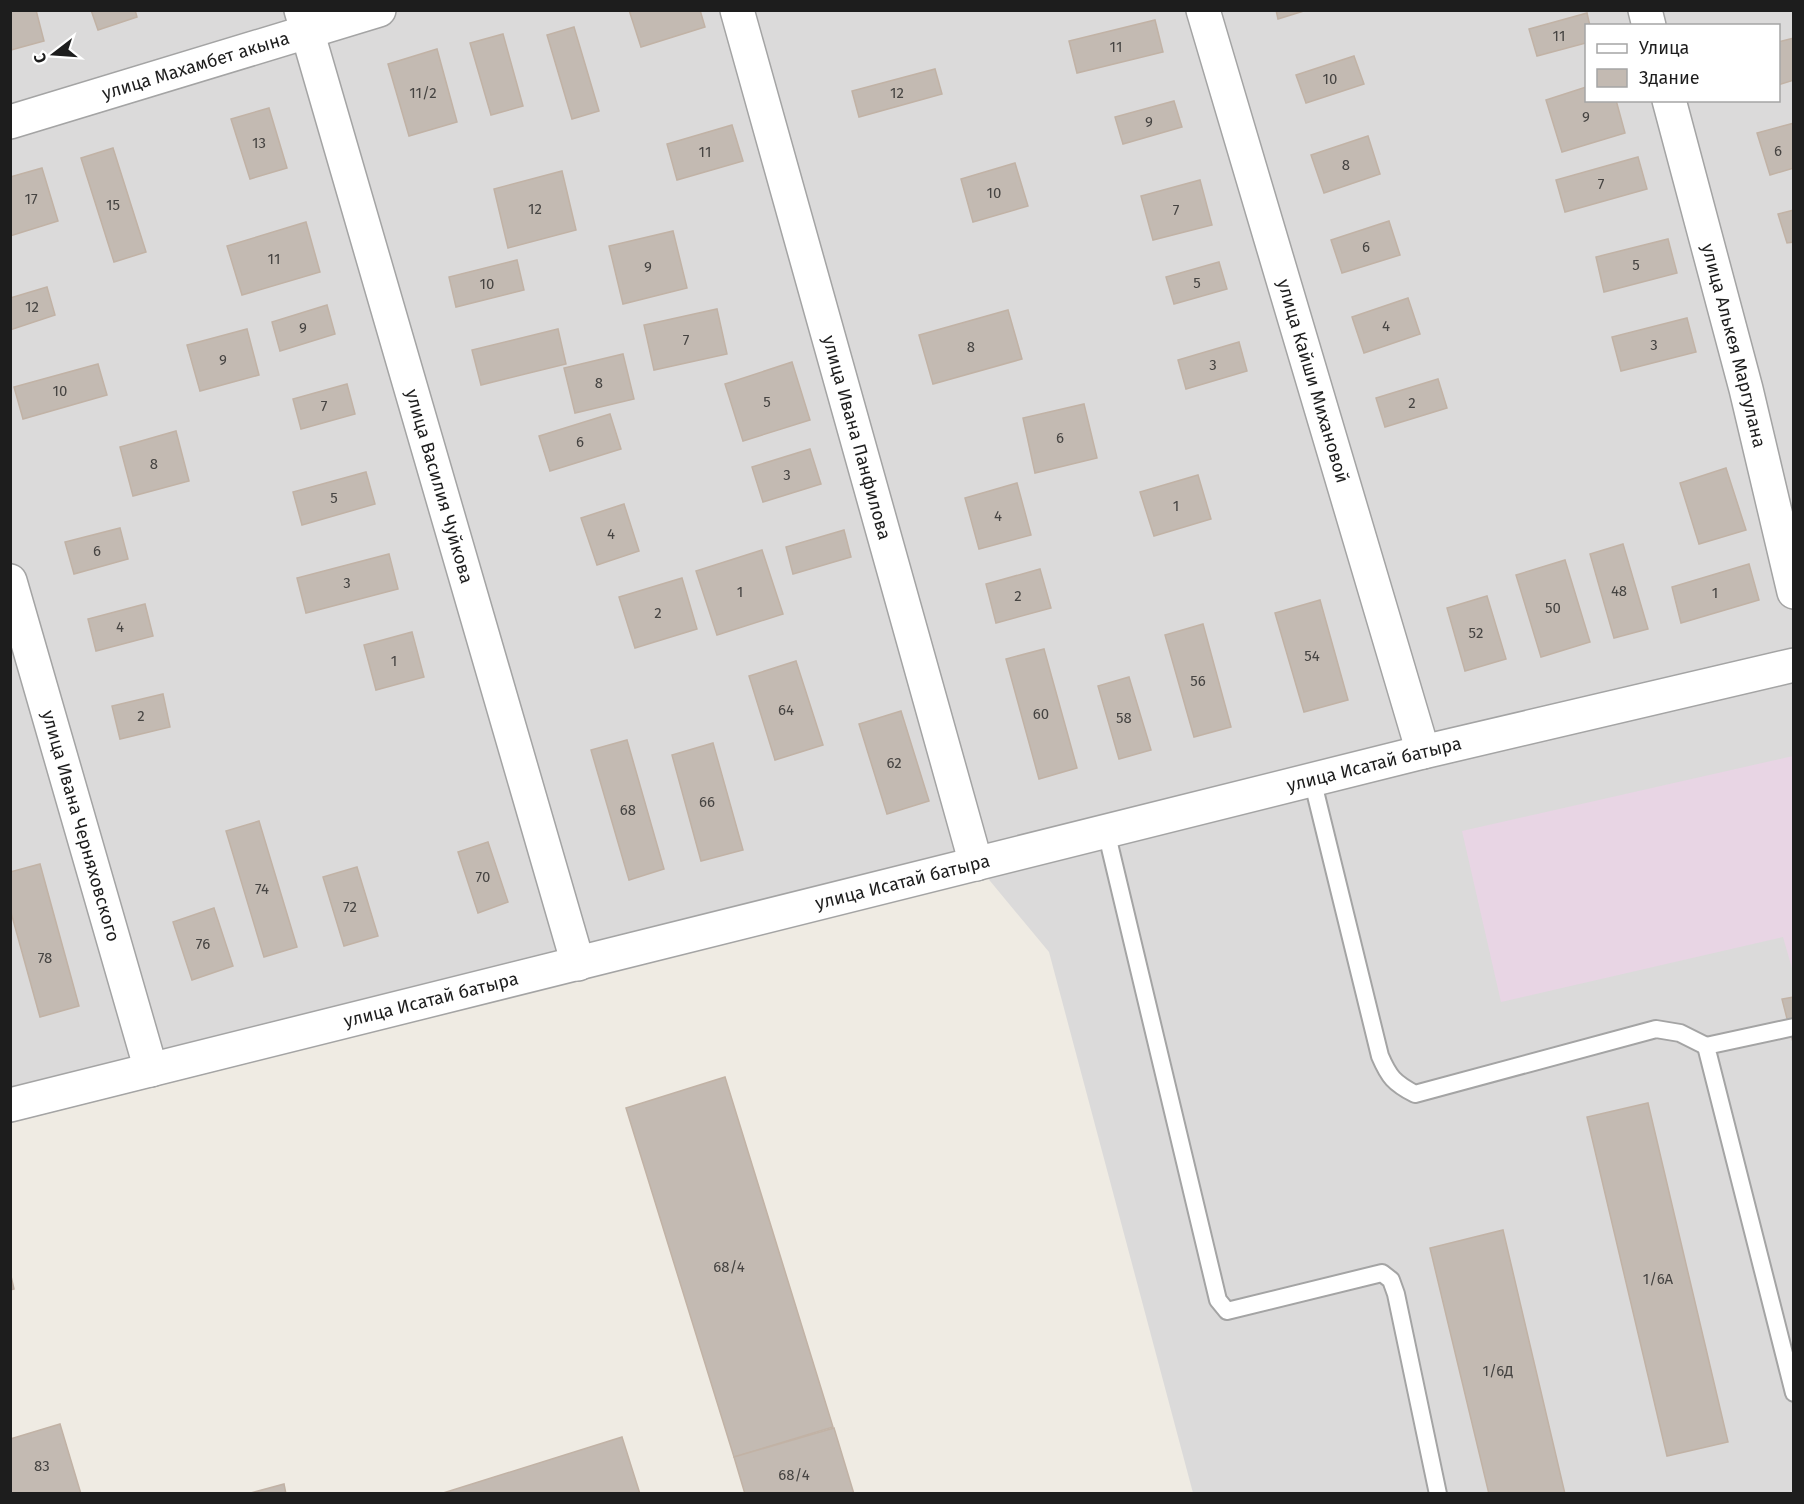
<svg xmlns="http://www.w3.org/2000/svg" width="1804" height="1504" viewBox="0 0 1804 1504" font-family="'Fira Sans',sans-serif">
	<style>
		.residential { fill: #dbdada; fill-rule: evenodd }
		.industrial { fill: #e8d5e4 }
		.building { fill: #c3bab2; stroke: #c1b2a5; stroke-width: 1.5 }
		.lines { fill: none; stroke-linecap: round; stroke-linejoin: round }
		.service-casing { stroke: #a4a4a4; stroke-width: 20 }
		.minor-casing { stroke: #a4a4a4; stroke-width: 36 }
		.service { stroke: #fff; stroke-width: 16 }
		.minor { stroke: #fff; stroke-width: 33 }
		.labels { text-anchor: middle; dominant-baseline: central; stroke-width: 6; stroke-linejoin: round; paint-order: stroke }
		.number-label { font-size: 15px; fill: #464442 }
		.street-label { font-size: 18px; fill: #1d1d1d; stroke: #fff }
	</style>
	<rect width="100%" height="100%" fill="#efebe3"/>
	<path class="residential" d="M10,11H1793V1493H1193L1049,952L976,864L11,1105ZM1586,26H1778V100H1586Z"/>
	<polygon class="industrial" points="1793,756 1793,972 1783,937 1501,1002 1462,831"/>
	<g class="building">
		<polygon points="10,10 36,10 44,41 11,50"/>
		<polygon points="91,10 135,10 137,17 98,30"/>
		<polygon points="629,10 700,10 705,27 641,47"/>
		<polygon points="1276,10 1307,10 1278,19"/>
		<polygon points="1587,13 1590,26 1586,26 1586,43 1537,56 1529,29"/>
		<polygon points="1155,20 1163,52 1077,73 1069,41"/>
		<polygon points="574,27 599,111 572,119 547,35"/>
		<polygon points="503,34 523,106 491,115 470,43"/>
		<polygon points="1794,38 1794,80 1778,85 1778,42"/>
		<polygon points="437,49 457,122 409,136 388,64"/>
		<polygon points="1354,56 1364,84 1306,103 1296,75"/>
		<polygon points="935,69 942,94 859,117 852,91"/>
		<polygon points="1586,87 1586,100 1616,100 1625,133 1562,152 1546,100"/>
		<polygon points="1174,101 1182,127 1123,144 1115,117"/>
		<polygon points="269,108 287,168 250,179 231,119"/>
		<polygon points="1794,123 1794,168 1770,175 1757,133"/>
		<polygon points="732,125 743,161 677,180 667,144"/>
		<polygon points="1368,136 1380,174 1324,193 1311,155"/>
		<polygon points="113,148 146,252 114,262 81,158"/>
		<polygon points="1638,157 1647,189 1565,212 1556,180"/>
		<polygon points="1015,163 1028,206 973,222 961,179"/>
		<polygon points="42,168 58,221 10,236 10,177"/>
		<polygon points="562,171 576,230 508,248 494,189"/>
		<polygon points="1200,180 1212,225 1153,240 1141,196"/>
		<polygon points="1794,210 1794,242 1787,243 1778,214"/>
		<polygon points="1389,221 1400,255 1342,273 1331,240"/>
		<polygon points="306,222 320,272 242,295 227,246"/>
		<polygon points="673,231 687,288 623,304 609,246"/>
		<polygon points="1668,239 1677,273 1604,292 1596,257"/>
		<polygon points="517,260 524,290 456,307 449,277"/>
		<polygon points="1219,262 1227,289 1174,304 1166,277"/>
		<polygon points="47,287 55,315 10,330 10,298"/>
		<polygon points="1408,298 1420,334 1364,353 1352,317"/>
		<polygon points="327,305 335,334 280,351 272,322"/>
		<polygon points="717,309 727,354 654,370 644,325"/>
		<polygon points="1008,310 1022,359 933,384 919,335"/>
		<polygon points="1687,318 1696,352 1621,371 1612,337"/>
		<polygon points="247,329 259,375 200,391 187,345"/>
		<polygon points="558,329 566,364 481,385 472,350"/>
		<polygon points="1239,342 1247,371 1186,389 1178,360"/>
		<polygon points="623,354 634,399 575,413 564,368"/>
		<polygon points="792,362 810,420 743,441 725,384"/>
		<polygon points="98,364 107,395 23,419 14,387"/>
		<polygon points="1438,379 1447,408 1385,427 1376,398"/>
		<polygon points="347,384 355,414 301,429 293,399"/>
		<polygon points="1084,404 1097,458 1035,473 1023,418"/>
		<polygon points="610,414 621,449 550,471 539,436"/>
		<polygon points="176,431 189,481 133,496 120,447"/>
		<polygon points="810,449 821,484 763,502 752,467"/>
		<polygon points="1726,468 1746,530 1699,544 1680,483"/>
		<polygon points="366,472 375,504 302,525 293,492"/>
		<polygon points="1198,475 1211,519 1154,536 1140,492"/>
		<polygon points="1017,483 1031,535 979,549 965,498"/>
		<polygon points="624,504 639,551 597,565 581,518"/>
		<polygon points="120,528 128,559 74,574 65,542"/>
		<polygon points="844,530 851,557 793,574 786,547"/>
		<polygon points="1623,544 1648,629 1614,638 1590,554"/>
		<polygon points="762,550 783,614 717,635 696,571"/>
		<polygon points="389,554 398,589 306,613 297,578"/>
		<polygon points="1565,560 1590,642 1541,657 1516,575"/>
		<polygon points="1749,564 1759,600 1681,623 1672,587"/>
		<polygon points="1040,569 1051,608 996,623 986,584"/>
		<polygon points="682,578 697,629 635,648 619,597"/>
		<polygon points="1487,596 1506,659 1465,671 1447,608"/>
		<polygon points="1320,600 1348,700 1304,712 1275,613"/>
		<polygon points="145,604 153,636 96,651 88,619"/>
		<polygon points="1203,624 1231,727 1194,737 1165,635"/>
		<polygon points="412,632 424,677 376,690 364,645"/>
		<polygon points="1044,649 1077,768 1039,779 1006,659"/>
		<polygon points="796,661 823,745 775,760 749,676"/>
		<polygon points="1129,677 1151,750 1119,759 1098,686"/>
		<polygon points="163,694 170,727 120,739 112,706"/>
		<polygon points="901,711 929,801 887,814 859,724"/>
		<polygon points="627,740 664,869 629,880 591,750"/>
		<polygon points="713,743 743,850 701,861 672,755"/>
		<polygon points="259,821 297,947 264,957 226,831"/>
		<polygon points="488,842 508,902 478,913 458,852"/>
		<polygon points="40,864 79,1006 40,1017 10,909 10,872"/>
		<polygon points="357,867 378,936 344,946 323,877"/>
		<polygon points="214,908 233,966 192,980 173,922"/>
		<polygon points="1794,997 1794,1046 1782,999"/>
		<polygon points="725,1077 833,1427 734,1457 626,1108"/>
		<polygon points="1648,1103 1728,1442 1667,1456 1587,1117"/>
		<polygon points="1503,1230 1565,1494 1489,1494 1430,1248"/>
		<polygon points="10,1272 14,1289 10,1290"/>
		<polygon points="60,1424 81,1494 10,1494 10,1439"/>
		<polygon points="834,1428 854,1494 745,1494 734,1457"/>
		<polygon points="622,1437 640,1494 440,1494"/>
		<polygon points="284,1484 286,1494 247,1494"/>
	</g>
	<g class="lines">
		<g class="service-casing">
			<g id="service">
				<path d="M1312,779L1380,1056C1389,1077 1394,1083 1415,1094L1656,1029L1680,1033L1706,1046"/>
				<polyline points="1106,831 1218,1300 1227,1311 1382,1273 1391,1280 1396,1294 1438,1494"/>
				<polyline points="1794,1027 1706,1046 1794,1393"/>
			</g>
		</g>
		<g class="minor-casing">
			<g id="minor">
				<path id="s1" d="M301,10L578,964"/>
				<path id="s2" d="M737,10L976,864"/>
				<path id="s3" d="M1203,10L1423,752"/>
				<polyline points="1645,10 1649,26"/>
				<path id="s4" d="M1669,100L1746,389L1794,592"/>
				<path id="s5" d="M10,122L379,10"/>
				<path id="s6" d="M10,581L151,1070"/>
				<path id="s7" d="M10,1105L1423,752L1794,665"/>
			</g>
		</g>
		<use href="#service" class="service"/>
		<use href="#minor" class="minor"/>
	</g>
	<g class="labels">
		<g class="number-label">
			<text x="1559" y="36">11</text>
			<text x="1116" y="47">11</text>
			<text x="1330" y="79">10</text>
			<text x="423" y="93">11/2</text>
			<text x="897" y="93">12</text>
			<text x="1586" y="117">9</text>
			<text x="1149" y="122">9</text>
			<text x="259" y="143">13</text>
			<text x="1778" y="151">6</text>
			<text x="705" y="152">11</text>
			<text x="1346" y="165">8</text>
			<text x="1601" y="184">7</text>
			<text x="994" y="193">10</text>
			<text x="31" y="199">17</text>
			<text x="113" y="205">15</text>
			<text x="535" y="209">12</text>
			<text x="1176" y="210">7</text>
			<text x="1366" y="247">6</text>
			<text x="274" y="259">11</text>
			<text x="1636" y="265">5</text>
			<text x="648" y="267">9</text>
			<text x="1197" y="283">5</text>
			<text x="487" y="284">10</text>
			<text x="32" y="307">12</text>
			<text x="1386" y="326">4</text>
			<text x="303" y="328">9</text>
			<text x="686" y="340">7</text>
			<text x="1654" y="345">3</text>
			<text x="971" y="347">8</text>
			<text x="223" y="360">9</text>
			<text x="1213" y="365">3</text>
			<text x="599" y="383">8</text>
			<text x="60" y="391">10</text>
			<text x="767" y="402">5</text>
			<text x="1412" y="403">2</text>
			<text x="324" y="406">7</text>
			<text x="1060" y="438">6</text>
			<text x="580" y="442">6</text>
			<text x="154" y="464">8</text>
			<text x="787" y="475">3</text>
			<text x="334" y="498">5</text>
			<text x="1176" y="506">1</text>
			<text x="998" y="516">4</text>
			<text x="611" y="534">4</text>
			<text x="97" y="551">6</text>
			<text x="347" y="583">3</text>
			<text x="1619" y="591">48</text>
			<text x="740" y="592">1</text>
			<text x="1715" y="593">1</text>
			<text x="1018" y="596">2</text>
			<text x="1553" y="608">50</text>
			<text x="658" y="613">2</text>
			<text x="120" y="627">4</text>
			<text x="1476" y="633">52</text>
			<text x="1312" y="656">54</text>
			<text x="394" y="661">1</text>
			<text x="1198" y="681">56</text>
			<text x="786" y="710">64</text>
			<text x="1041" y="714">60</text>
			<text x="141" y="716">2</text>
			<text x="1124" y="718">58</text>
			<text x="894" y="763">62</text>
			<text x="707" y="802">66</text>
			<text x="628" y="810">68</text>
			<text x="483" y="877">70</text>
			<text x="262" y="889">74</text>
			<text x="350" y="907">72</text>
			<text x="203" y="944">76</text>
			<text x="45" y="958">78</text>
			<text x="729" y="1267">68/4</text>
			<text x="1658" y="1279">1/6А</text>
			<text x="1498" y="1371">1/6Д</text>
			<text x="42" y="1466">83</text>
			<text x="794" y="1475">68/4</text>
		</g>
		<g class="street-label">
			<text stroke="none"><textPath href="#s5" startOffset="194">улица Махамбет акына</textPath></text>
			<text stroke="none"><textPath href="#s4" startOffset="254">улица Алькея Маргулана</textPath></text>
			<text stroke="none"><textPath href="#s3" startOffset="387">улица Кайши Михановой</textPath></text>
			<text stroke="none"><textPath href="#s2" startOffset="444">улица Ивана Панфилова</textPath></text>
			<text stroke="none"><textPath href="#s1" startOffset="496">улица Василия Чуйкова</textPath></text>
			<text stroke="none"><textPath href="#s7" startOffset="1406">улица Исатай батыра</textPath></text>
			<text stroke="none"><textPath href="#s6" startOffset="255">улица Ивана Черняховского</textPath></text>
			<text stroke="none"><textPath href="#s7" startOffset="920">улица Исатай батыра</textPath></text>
			<text stroke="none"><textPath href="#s7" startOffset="434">улица Исатай батыра</textPath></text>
		</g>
	</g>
	<rect width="1804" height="1504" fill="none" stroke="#1d1d1d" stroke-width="24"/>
	<rect x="1585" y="24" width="195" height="78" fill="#ffffff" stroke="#a5a5a5" stroke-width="1.5"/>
	<rect x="1597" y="44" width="30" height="9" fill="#ffffff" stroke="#a5a5a5" stroke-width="1.5"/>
	<text x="1639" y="54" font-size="18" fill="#1d1d1d">Улица</text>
	<rect x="1597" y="69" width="30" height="18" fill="#c3bab2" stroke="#a5a5a5" stroke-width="1.5"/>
	<text x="1639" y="84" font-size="18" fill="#1d1d1d">Здание</text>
	<g transform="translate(54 54) rotate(253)" stroke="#ffffff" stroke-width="4.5" paint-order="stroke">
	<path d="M0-4.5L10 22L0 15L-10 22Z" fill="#1d1d1d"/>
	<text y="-9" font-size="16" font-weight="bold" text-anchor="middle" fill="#1d1d1d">С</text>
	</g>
</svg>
